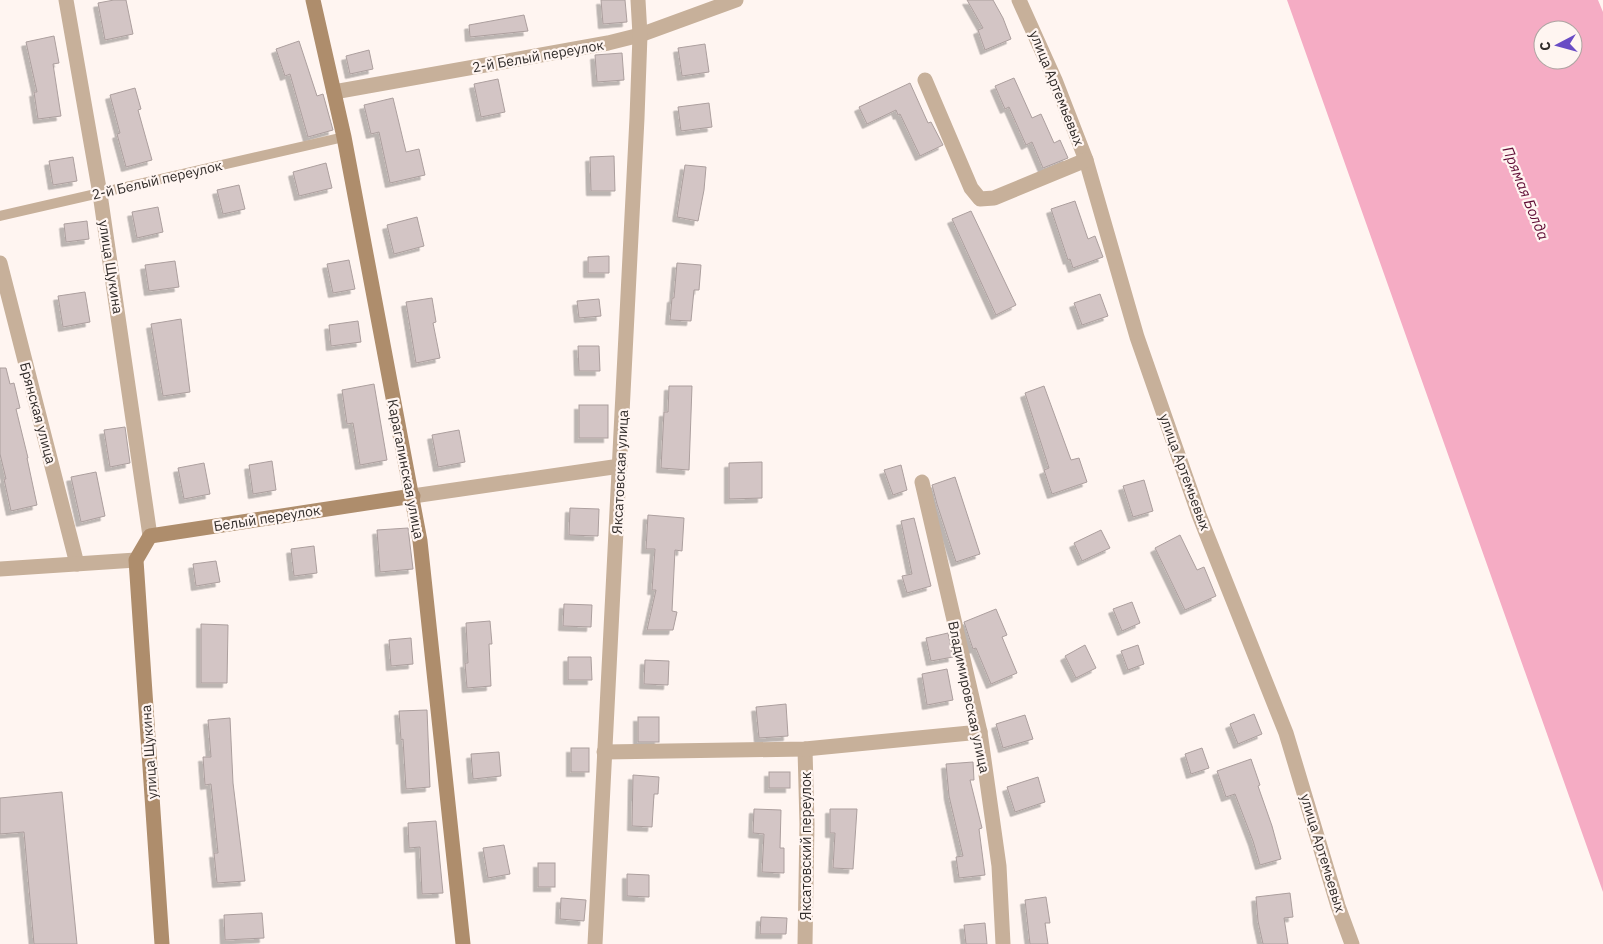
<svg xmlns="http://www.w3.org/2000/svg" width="1603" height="944" viewBox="0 0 1603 944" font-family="'IBM Plex Sans',sans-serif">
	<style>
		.water { fill: #f5acc4; fill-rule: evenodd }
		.building { fill: #d3c5c5; stroke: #ac9f9e; filter: url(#shadow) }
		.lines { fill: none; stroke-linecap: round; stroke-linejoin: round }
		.lane { stroke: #c7b09a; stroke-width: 10 }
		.street { stroke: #c7b09a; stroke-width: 15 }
		.secondary { stroke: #ae8d6c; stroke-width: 15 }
		.labels { text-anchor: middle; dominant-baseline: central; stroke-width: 4.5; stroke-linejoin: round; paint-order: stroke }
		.street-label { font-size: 14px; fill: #322d2b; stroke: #fff5f1 }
		.water-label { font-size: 15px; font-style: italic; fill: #5f0b34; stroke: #fff5f1 }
	</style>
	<defs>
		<filter id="shadow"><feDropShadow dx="-4.5" dy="4.5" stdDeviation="0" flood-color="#0004"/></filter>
	</defs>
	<rect width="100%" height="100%" fill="#fff5f1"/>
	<path class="water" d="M1287,0H1598L1603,12V892ZM1543,30H1573V60H1543Z"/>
	<g class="building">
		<polygon points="114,0 126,0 133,34 105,40 98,3"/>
		<polygon points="601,0 625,0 627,22 603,24"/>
		<polygon points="967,0 993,0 1003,18 1011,39 985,50 978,30 983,28"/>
		<polygon points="524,15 528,31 470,37 469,25"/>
		<polygon points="54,36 59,63 53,64 61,116 38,119 34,92 37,92 26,42"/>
		<polygon points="299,41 317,96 323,94 333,130 308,137 290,74 285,76 276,49"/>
		<polygon points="705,44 709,72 682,76 678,48"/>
		<polygon points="369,50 373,69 350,74 346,56"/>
		<polygon points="622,53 624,80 597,82 595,55"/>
		<polygon points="1014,78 1032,118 1041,114 1054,143 1060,140 1068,158 1043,168 1032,142 1026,145 1009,107 1005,109 995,86"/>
		<polygon points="498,79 505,112 481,117 474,84"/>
		<polygon points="910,83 928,123 931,122 943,145 920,156 900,114 898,115 896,110 867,124 859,107"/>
		<polygon points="135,88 141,109 138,110 152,160 126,167 117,134 120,133 110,95"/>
		<polygon points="393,98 406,152 419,149 425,175 390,183 379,132 371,134 364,105"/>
		<polygon points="709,103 712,127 681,131 678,107"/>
		<polygon points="614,156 615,191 591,191 590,157"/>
		<polygon points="73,157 77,181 53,185 49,161"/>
		<polygon points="326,163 332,188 299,196 293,172"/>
		<polygon points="685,165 706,167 704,190 698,221 677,217"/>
		<polygon points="239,185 245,209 223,214 217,190"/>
		<polygon points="1075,201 1088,239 1095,236 1103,257 1073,268 1070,259 1068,260 1051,209"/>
		<polygon points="158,207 163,232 137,238 132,212"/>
		<polygon points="971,211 1016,305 996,315 952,219"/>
		<polygon points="417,217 424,246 394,254 387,225"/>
		<polygon points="87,221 89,239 66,242 64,224"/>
		<polygon points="609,256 609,273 588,273 588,257"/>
		<polygon points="349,260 355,289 333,293 327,264"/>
		<polygon points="175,261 179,287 149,291 145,265"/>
		<polygon points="677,263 701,265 699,290 694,290 691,321 670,320 672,298 674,298"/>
		<polygon points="85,292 90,322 63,327 58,296"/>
		<polygon points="1100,294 1108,316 1082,325 1074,303"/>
		<polygon points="432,298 436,322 433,323 440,358 416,363 406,302"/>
		<polygon points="599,299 601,316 579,318 577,301"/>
		<polygon points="181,319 190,392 163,396 151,324"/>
		<polygon points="358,321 361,342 331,346 329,325"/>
		<polygon points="578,346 599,346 600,371 579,371"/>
		<polygon points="0,368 6,368 10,384 14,383 20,408 16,409 28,458 27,458 37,505 11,511 4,479 6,479 0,454"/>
		<polygon points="374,384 387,460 360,465 353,423 347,424 342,390"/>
		<polygon points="669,386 692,386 689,470 661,468 664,412 668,412"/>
		<polygon points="1044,386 1071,460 1079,458 1087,482 1052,494 1044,470 1049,468 1025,393"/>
		<rect x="579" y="405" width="29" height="33"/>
		<polygon points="125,427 130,463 110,467 104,430"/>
		<polygon points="459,430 465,462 438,467 432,435"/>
		<polygon points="272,461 276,490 253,494 249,465"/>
		<polygon points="762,462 762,498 729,499 729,463"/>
		<polygon points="204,463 210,494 184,499 178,468"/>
		<polygon points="901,465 907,490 893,495 884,470"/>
		<polygon points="96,472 105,516 81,522 71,477"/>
		<polygon points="955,477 980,554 956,562 937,504 932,485"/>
		<polygon points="1144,480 1153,511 1133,517 1123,486"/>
		<polygon points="570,508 599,509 598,536 569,535"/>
		<polygon points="648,515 684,518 682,551 675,550 672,611 677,612 673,630 647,630 656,590 652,590 655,549 646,549"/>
		<polygon points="914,518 931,586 907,593 902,576 912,574 901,521"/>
		<polygon points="408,528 413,569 380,572 377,530"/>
		<polygon points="1101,530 1110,548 1082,561 1074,543"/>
		<polygon points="1180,535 1197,570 1204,567 1216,596 1185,610 1155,548"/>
		<polygon points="314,546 317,573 294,576 291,549"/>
		<polygon points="216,561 220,582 196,586 193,564"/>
		<polygon points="1132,602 1140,623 1122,631 1113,609"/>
		<polygon points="564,604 592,605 591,627 563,626"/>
		<polygon points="996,609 1007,635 1002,637 1017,673 991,684 976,648 973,649 964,622"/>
		<polygon points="490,621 492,644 489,644 491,686 467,688 465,663 468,663 466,623"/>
		<polygon points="201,624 228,625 227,683 201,683"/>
		<polygon points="948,633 953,657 931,661 926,638"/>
		<polygon points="411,638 413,664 391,666 389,640"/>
		<polygon points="1085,645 1096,668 1076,678 1065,656"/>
		<polygon points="1138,645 1144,664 1128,670 1121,651"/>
		<polygon points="568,657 591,657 592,680 568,680"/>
		<polygon points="645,660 669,661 668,685 644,684"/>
		<polygon points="947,669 953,700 927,705 922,674"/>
		<polygon points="786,704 788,736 759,738 756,707"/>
		<polygon points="427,710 430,787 406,789 403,739 401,740 399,711"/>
		<polygon points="1254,714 1262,734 1238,744 1230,724"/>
		<polygon points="1025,715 1033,739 1003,748 996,724"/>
		<rect x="638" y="717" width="21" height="25"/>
		<polygon points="230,718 233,783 245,881 217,883 214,853 218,853 211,784 205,785 203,757 211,757 208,720"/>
		<rect x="571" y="748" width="18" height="24"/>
		<polygon points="1202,748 1209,768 1191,774 1185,754"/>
		<polygon points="499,752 501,776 473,779 471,754"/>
		<polygon points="1251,759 1260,785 1258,786 1272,826 1281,859 1260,865 1253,841 1235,794 1226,797 1217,771"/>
		<polygon points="973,762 974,780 970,780 982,828 979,829 985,875 959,878 956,857 963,856 949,796 946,764"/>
		<rect x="769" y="772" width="21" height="16"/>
		<polygon points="633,775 659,777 658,794 654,794 652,827 632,826"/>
		<polygon points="1038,777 1045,802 1015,812 1007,787"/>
		<polygon points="62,792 77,944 34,944 24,832 0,834 0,798"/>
		<polygon points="754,809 781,810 780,848 784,848 784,873 762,872 764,834 753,833"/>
		<polygon points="830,809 857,809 853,869 833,868 835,833 830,833"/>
		<polygon points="436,821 443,893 422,894 420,847 409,848 408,823"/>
		<polygon points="504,845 510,874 488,878 483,848"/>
		<rect x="538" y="863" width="17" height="24"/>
		<polygon points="627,874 649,875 649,897 627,896"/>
		<polygon points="1290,893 1293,917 1284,918 1288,944 1263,944 1258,921 1256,897"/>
		<polygon points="1046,897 1050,923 1045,923 1048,944 1030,944 1025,900"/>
		<polygon points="561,898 586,900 584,921 560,919"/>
		<polygon points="262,913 264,938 225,940 224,915"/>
		<polygon points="761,917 787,918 786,934 760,934"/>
		<polygon points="985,923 987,944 966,944 964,925"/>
	</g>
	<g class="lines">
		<polyline class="lane" points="0,216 344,137"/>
		<g class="street">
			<polyline points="66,0 100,194 150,536"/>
			<polyline points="1019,0 1055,80 1086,160 1137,337 1199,515 1286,733 1338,906 1352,944"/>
			<polyline points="925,80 971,188 980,199 994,198 1086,160"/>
			<polyline points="334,92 608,43 640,35 736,0"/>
			<polyline points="0,263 77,564"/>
			<polyline points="922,482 980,732 999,866 1003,944"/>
			<polyline points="413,496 620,466"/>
			<polyline points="0,569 136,560"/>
			<polyline points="805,749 807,824 805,944"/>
			<polyline points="604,752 805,749 980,732"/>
			<polyline points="595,944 637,118 640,35 638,0"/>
		</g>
		<g class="secondary">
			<polyline points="313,0 344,137 420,541 463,944"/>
			<polyline points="162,944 136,560 150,536 413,496"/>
		</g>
	</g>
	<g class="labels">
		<g class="street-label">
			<text transform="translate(538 56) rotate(-10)">2-й Белый переулок</text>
			<text transform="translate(1057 88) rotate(68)">улица Артемьевых</text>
			<text transform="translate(157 180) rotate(-13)">2-й Белый переулок</text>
			<text transform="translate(111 267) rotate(81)">улица Щукина</text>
			<text transform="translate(38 413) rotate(75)">Брянская улица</text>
			<text transform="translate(406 469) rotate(79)">Карагалинская улица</text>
			<text transform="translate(620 472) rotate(-87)">Яксатовская улица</text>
			<text transform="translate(1185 472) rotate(70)">улица Артемьевых</text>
			<text transform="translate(267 518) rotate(-9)">Белый переулок</text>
			<text transform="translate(969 697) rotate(78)">Владимировская улица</text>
			<text transform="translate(149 752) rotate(-94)">улица Щукина</text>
			<text transform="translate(806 846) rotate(-90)">Яксатовский переулок</text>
			<text transform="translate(1323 853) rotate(73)">улица Артемьевых</text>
		</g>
		<g class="water-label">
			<text transform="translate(1526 193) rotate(68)">Прямая Болда</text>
		</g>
	</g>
	<g transform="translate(1558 45) rotate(264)"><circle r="24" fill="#fff5f1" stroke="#ada5a2"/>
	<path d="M0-4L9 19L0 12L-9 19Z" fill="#694cc5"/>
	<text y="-8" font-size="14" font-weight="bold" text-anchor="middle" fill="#322d2b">С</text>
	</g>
</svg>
